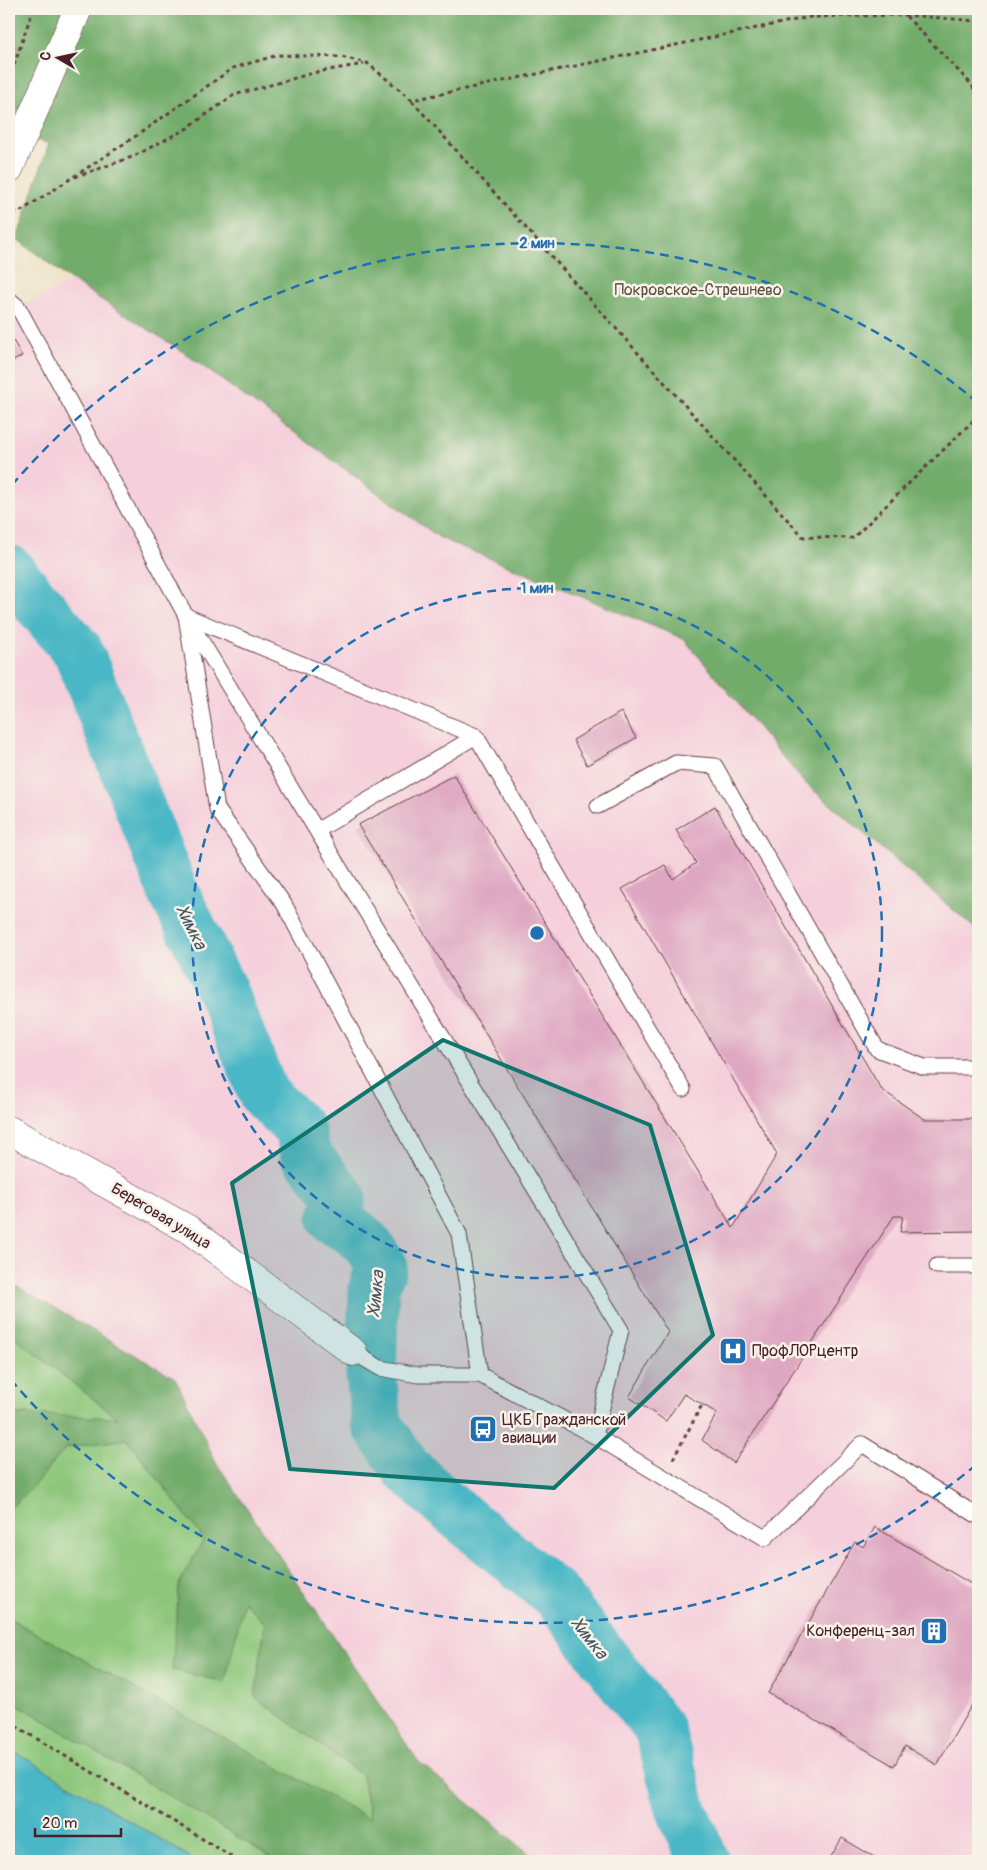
<svg xmlns="http://www.w3.org/2000/svg" width="987" height="1870" viewBox="0 0 987 1870" font-family="Pangolin,sans-serif">
	<style>
		.built { fill: #f5cfdb }
		.green { fill: #8ec77b; stroke: #6c7353 }
		.forest { fill: #72ac6b; stroke: #5e664b }
		.water { fill: #4ab7c5; stroke: #4a6b78 }
		.lines { fill: none; stroke-linecap: round; stroke-linejoin: round }
		.river { stroke: #4ab7c5; stroke-width: 51 }
		.building { fill: #dfa8c2 }
		.service-casing { stroke: #633c42; stroke-width: 17 }
		.minor-casing { stroke: #633c42; stroke-width: 29 }
		.path { stroke: #633c42; stroke-width: 3; stroke-dasharray: 4 4; stroke-linecap: butt }
		.service { stroke: #fff; stroke-width: 15 }
		.minor { stroke: #fff; stroke-width: 28 }
		.marked { fill: #0f766e; fill-opacity: 0.2; stroke: #0f766e; stroke-width: 4; stroke-linejoin: round }
		.ring { fill: none; stroke: #1f6fb2; stroke-width: 2.5; stroke-dasharray: 9 6 }
		.labels { text-anchor: middle; dominant-baseline: central; stroke-width: 5; stroke-linejoin: round; paint-order: stroke }
		.park-label { font-size: 16px; fill: #5e5143; stroke: #f7f3e8 }
		.street-label { font-size: 16px; fill: #4a1f2b; stroke: #f7f3e8 }
		.poi-label { font-size: 16px; fill: #4a1f2b; stroke: #f7f3e8; text-anchor: start }
		.water-label { font-size: 18px; font-style: italic; fill: #4a5461; stroke: #f7f3e8 }
		.centre { fill: #1f6fb2; stroke: #f7f3e8; stroke-width: 2.5 }
		.ring-label { font-size: 15px; text-anchor: middle; font-weight: bold; fill: #1f6fb2; stroke: #f7f3e8; stroke-width: 5; stroke-linejoin: round; paint-order: stroke }
	</style>
	<rect width="100%" height="100%" fill="#f7f3e8"/>
	<filter id="ink" filterUnits="userSpaceOnUse"><feTurbulence type="fractalNoise" baseFrequency=".02" numOctaves="2"/><feDisplacementMap in="SourceGraphic" scale="10" xChannelSelector="R" yChannelSelector="G"/><feConvolveMatrix kernelMatrix="1 2 1 2 8 2 1 2 1" color-interpolation-filters="sRGB"/></filter>
	<filter id="wash" filterUnits="userSpaceOnUse"><feTurbulence type="fractalNoise" baseFrequency=".0096" numOctaves="4" result="noise"/><feDisplacementMap in="SourceGraphic" scale="20" xChannelSelector="R" yChannelSelector="G"/><feGaussianBlur stdDeviation="1.12" result="paint"/><feColorMatrix in="noise" values="0 0 0 0 0 0 0 0 0 0 0 0 0 0 0 0 0 1.4 0 .05"/><feComposite in="paint" operator="in"/></filter>
	<g filter="url(#wash)">
		<rect width="100%" height="100%" fill="#eee3c7"/>
		<polygon class="built" points="72,281 978,780 978,1861 538,1861 418,1761 217,1464 175,1378 9,1282 9,312"/>
		<g class="green">
			<polygon points="9,1333 119,1419 25,1414 9,1417"/>
			<polygon points="127,1439 204,1539 179,1584 243,1601 265,1624 255,1697 362,1775 370,1820 9,1618 9,1510 36,1483 66,1448"/>
			<polygon points="9,1699 277,1861 196,1861 9,1748"/>
		</g>
		<g class="forest">
			<polygon points="9,9 978,9 978,931 803,781 684,639 440,538 179,349 72,281 17,239 49,143 9,135"/>
			<polygon points="9,1282 175,1378 217,1464 418,1761 538,1861 277,1861 9,1699 9,1618 370,1819 362,1775 255,1697 265,1624 244,1601 225,1682 172,1670 179,1584 204,1539 127,1439 66,1448 36,1483 9,1510 9,1417 25,1414 118,1418 9,1333"/>
		</g>
		<polygon class="water" points="9,1748 196,1861 9,1861"/>
		<g class="lines">
			<path class="river" d="M9,570L78,651L172,889L223,993L264,1095L299,1128L306,1155L341,1197L333,1219C359,1233 367,1241 382,1267L374,1287L371,1376L377,1424L406,1468L446,1505L555,1594L659,1729L682,1811L704,1861"/>
		</g>
		<g id="blocks">
			<g class="building">
				<polygon points="11,337 22,356 9,363 9,339"/>
				<polygon points="621,712 636,738 587,765 573,740"/>
				<polygon points="454,775 733,1228 777,1154 622,889 665,865 673,879 696,863 676,830 715,806 881,1089 924,1119 978,1119 978,1231 900,1232 903,1216 894,1216 734,1463 702,1440 717,1413 684,1394 666,1421 629,1397 668,1332 358,825"/>
				<polygon points="875,1527 978,1588 978,1694 937,1765 905,1746 894,1766 768,1693 855,1542 863,1547"/>
				<polygon points="842,1838 881,1861 829,1860"/>
			</g>
		</g>
	</g>
	<g filter="url(#ink)">
		<use href="#blocks" fill-opacity="0" stroke="#633c42" stroke-width="1"/>
		<g class="lines">
			<g class="service-casing">
				<g id="service">
					<polyline points="9,299 18,307 186,616 621,1330 595,1436"/>
					<polyline points="186,616 217,809 284,904 459,1234 480,1375 595,1436 765,1538 862,1444 978,1516"/>
					<polyline points="186,616 476,736 318,830"/>
					<polyline points="476,736 683,1089"/>
					<polyline points="598,806 676,763 715,766 877,1049 924,1067 978,1067"/>
					<polyline points="937,1266 978,1266"/>
					<polyline points="353,1352 380,1368 418,1375 480,1375"/>
				</g>
			</g>
			<g class="minor-casing">
				<g id="minor">
					<polyline points="9,169 78,9"/>
					<polyline points="9,1130 188,1229 353,1352"/>
				</g>
			</g>
			<g class="path">
				<polyline points="903,9 905,15 972,85 978,98"/>
				<polyline points="9,80 33,9"/>
				<polyline points="412,101 803,537 853,538 978,416"/>
				<polyline points="75,177 132,157 186,129 234,95 317,72 364,64"/>
				<polyline points="13,211 18,213 136,136 233,68 278,55 341,57 367,63 412,100 810,17 905,15 978,21"/>
				<polyline points="673,1459 702,1405"/>
				<polyline points="9,1722 239,1861"/>
			</g>
			<use href="#service" class="service"/>
			<use href="#minor" class="minor"/>
		</g>
	</g>
	<path class="marked" d="M443,1040L650,1125L713,1335L554,1488L290,1469L232,1183Z"/>
	<g class="ring">
		<circle cx="537" cy="933" r="345"/>
		<path d="M976 1465A690 690 0 0 1 12 1381M12 485A690 690 0 0 1 976 401"/>
	</g>
	<defs>
		<g id="hospital-square" transform="scale(1.4375)"><rect x="-9" y="-9" width="18" height="18" rx="4" fill="#1f6fb2" stroke="#f7f3e8"/><path d="M-5-5h3v3.5h4V-5h3V5h-3V1.5h-4V5h-3Z" fill="#fff"/></g>
		<g id="bus-square" transform="scale(1.4375)"><rect x="-9" y="-9" width="18" height="18" rx="4" fill="#1f6fb2" stroke="#f7f3e8"/><path d="M-5-6H5V4H4V6H2V4H-2V6H-4V4H-5ZM-3.5-4V0h7V-4ZM-3.5 1.2v1.5H-2V1.2ZM2 1.2v1.5H3.5V1.2Z" fill="#fff"/></g>
		<g id="building-square" transform="scale(1.4375)"><rect x="-9" y="-9" width="18" height="18" rx="4" fill="#1f6fb2" stroke="#f7f3e8"/><path d="M-4-6H4V6H1V3H-1V6H-4ZM-2.5-4.3h1.7v1.8h-1.7ZM.8-4.3h1.7v1.8H.8ZM-2.5-1h1.7V.8h-1.7ZM.8-1h1.7V.8H.8Z" fill="#fff"/></g>
	</defs>
	<g fill-rule="evenodd">
		<use href="#hospital-square" x="733" y="1351"/>
		<use href="#bus-square" x="483" y="1429"/>
		<use href="#building-square" x="934" y="1631"/>
	</g>
	<g class="labels">
		<g class="park-label">
			<text x="698" y="290">Покровское-Стрешнево</text>
		</g>
		<g class="street-label">
			<text transform="translate(161 1216) rotate(31)">Береговая улица</text>
		</g>
		<g class="poi-label">
			<text x="752" y="1351">ПрофЛОРцентр</text>
			<text x="502" y="1420">ЦКБ Гражданской<tspan x="502" dy="18">авиации</tspan></text>
			<text x="915" y="1631" text-anchor="end">Конференц-зал</text>
		</g>
		<g class="water-label">
			<text transform="translate(191 927) rotate(64)">Химка</text>
			<text transform="translate(376 1294) rotate(-84)">Химка</text>
			<text transform="translate(589 1638) rotate(52)">Химка</text>
		</g>
	</g>
	<circle cx="537" cy="933" r="8" class="centre"/>
	<g class="ring-label">
		<text x="537" y="248">2 мин</text>
		<text x="537" y="593">1 мин</text>
	</g>
	<rect width="987" height="1870" fill="none" stroke="#f7f3e8" stroke-width="30"/>
	<g transform="translate(58 58) rotate(279)" stroke="#f7f3e8" stroke-width="4" paint-order="stroke">
	<path d="M0-4L9 19L0 12L-9 19Z" fill="#4a1f2b"/>
	<text y="-8" font-size="14" font-weight="bold" text-anchor="middle" fill="#4a1f2b">С</text>
	</g>
	<path d="M35 1828v8h86v-8" fill="none" stroke="#4a1f2b" stroke-width="2.5"/>
	<text x="42" y="1828" font-size="15" fill="#4a1f2b" stroke="#f7f3e8" stroke-width="4" paint-order="stroke">20 m</text>
</svg>
